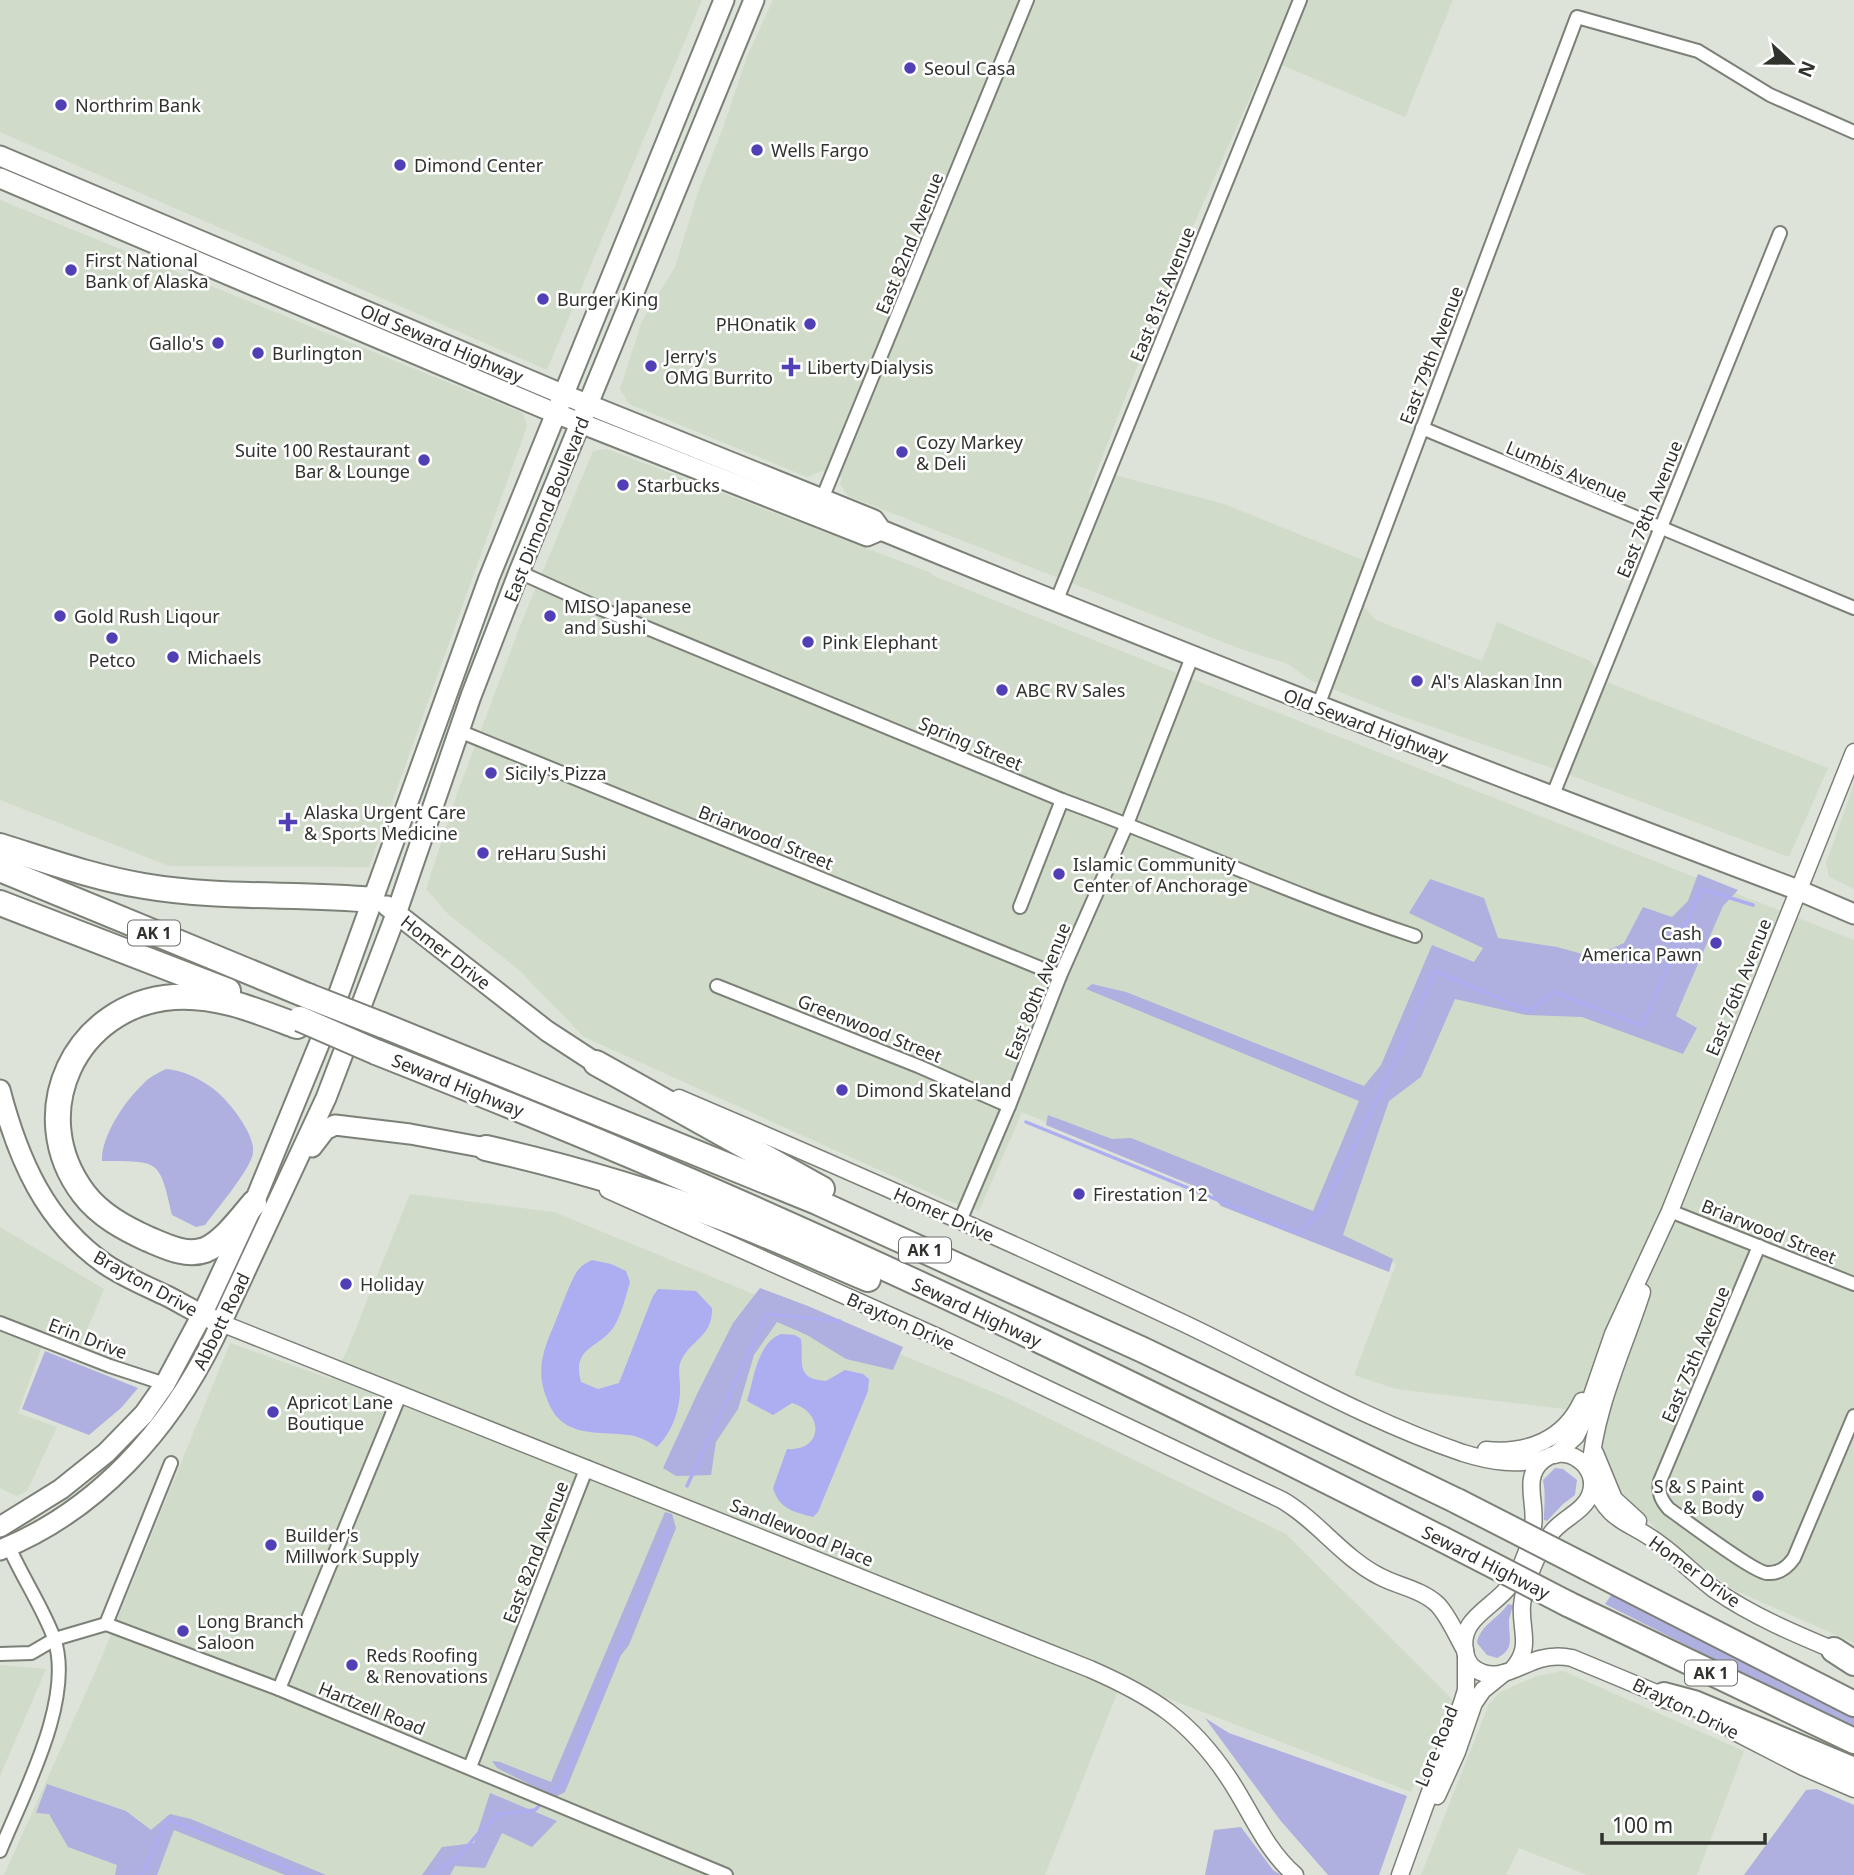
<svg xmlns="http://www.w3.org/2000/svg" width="1854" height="1875" viewBox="0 0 1854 1875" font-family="'Noto Sans',sans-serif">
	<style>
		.built { fill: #d1dbca }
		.green { fill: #afb0df }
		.water { fill: #adadf2 }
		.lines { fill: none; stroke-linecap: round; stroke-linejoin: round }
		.stream { stroke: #adadf2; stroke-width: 3.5 }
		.minor-casing { stroke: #7c8178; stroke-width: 16 }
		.tertiary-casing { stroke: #7c8178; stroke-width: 19 }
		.secondary-casing { stroke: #7c8178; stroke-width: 23 }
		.motorway-casing { stroke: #7c8178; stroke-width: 28 }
		.minor { stroke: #fff; stroke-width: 12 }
		.tertiary { stroke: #fff; stroke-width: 16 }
		.secondary { stroke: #fff; stroke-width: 19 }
		.motorway { stroke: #fff; stroke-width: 24 }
		.motorway-bridge-casing { stroke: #7c8178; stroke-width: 28; stroke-linecap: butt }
		.motorway-bridge { stroke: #fff; stroke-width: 24 }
		.poi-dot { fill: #513fb6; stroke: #fff; stroke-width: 2.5 }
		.labels { text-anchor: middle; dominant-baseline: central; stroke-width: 5; stroke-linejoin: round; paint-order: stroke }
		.shield { fill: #fff; stroke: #6e706d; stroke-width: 2 }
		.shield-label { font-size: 16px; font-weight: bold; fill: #30322e }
		.poi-label { font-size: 18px; fill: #30322e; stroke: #fff; text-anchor: start }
		.street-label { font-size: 18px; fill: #30322e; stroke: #fff }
	</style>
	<rect width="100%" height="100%" fill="#dde3d9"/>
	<g class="built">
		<polygon points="0,0 702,0 547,370 0,132"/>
		<polygon points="773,0 1453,0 1405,117 1267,59 1182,251 1088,494 1115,475 1224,504 1363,560 1365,608 1376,620 1482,661 1497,622 1590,661 1609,683 1828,768 1789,857 1546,766 1395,714 1310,680 1288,664 1241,649 848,496 840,484 842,478 822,471 807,477 629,404 620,389 642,321 675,267 698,192 724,125 747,56"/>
		<polygon points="0,200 523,413 527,426 369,867 169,866 0,800"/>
		<polygon points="607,449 931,573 934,576 1086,637 1854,940 1854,1643 1732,1589 1668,1542 1619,1489 1604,1461 1599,1421 1565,1409 1396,1389 1354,1375 1396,1264 1335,1243 1022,1112 979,1211 946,1200 584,1037 518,969 448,914 426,889 457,794 522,621 593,451"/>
		<polygon points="1854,784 1854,889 1829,877 1826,863"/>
		<polygon points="410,1194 554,1212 1007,1398 1286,1534 1454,1701 1411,1792 1122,1681 1045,1875 4,1875 101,1659 230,1343 331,1379 346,1353"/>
		<polygon points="0,1227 104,1289 81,1344 42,1346 18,1413 57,1427 27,1491 17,1496 0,1488"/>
		<polygon points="0,1665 46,1669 0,1776"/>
		<polygon points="1563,1671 1744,1751 1697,1875 1587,1875 1519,1848 1506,1875 1421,1875 1489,1704 1500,1692 1537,1676"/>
	</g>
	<g class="green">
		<polygon points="1698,874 1738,890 1723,906 1679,1008 1676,1016 1697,1028 1683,1054 1582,1017 1526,1015 1455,999 1421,1077 1389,1101 1343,1235 1393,1259 1389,1272 1221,1206 1211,1193 1046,1125 1048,1115 1112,1139 1131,1138 1313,1211 1359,1101 1086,989 1092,984 1126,992 1364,1086 1381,1065 1432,945 1474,962 1483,948 1409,913 1430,879 1484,898 1498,938 1557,947 1593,957 1624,943 1643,907 1672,917 1688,901"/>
		<path d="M166,1069C182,1070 198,1078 211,1087C226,1097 256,1134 253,1153C251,1169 216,1210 205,1225L196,1227L172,1215C159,1157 159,1162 102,1161C101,1136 125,1101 143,1084C149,1077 158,1073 166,1069Z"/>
		<polygon points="760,1288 808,1306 903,1347 893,1370 846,1359 807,1335 777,1322 754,1355 738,1409 716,1442 711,1475 676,1476 663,1468 698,1392 733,1323"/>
		<polygon points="45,1351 138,1388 121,1408 89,1435 22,1409"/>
		<path d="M1555,1468L1563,1469L1577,1480L1575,1495L1563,1504L1547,1521L1544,1520C1544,1506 1546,1494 1543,1480Z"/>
		<polygon points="665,1512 672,1514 676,1528 629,1645 621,1655 565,1792 555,1797 497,1768 492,1761 500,1762 551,1782"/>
		<polygon points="1612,1594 1707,1644 1854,1717 1854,1730 1605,1604"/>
		<path d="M1508,1604L1513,1605C1512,1610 1509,1617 1509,1622C1509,1639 1515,1649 1497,1658L1487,1655L1477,1643C1480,1625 1498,1619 1508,1604Z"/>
		<polygon points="1205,1718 1229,1733 1407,1796 1379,1875 1328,1875 1280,1820"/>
		<polygon points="47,1784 126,1811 151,1830 170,1814 191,1819 326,1875 285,1875 174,1830 157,1875 115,1875 117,1865 68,1847 49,1814 36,1813"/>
		<polygon points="1817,1789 1854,1805 1854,1875 1744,1875 1806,1790"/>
		<polygon points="490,1793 557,1821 532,1847 502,1833 485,1868 455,1866 450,1875 422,1875 442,1847 474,1843"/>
		<polygon points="1241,1827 1273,1870 1281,1875 1205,1875 1214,1830"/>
	</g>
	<g class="water">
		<path d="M592,1260L611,1264L626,1271L630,1282C626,1296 622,1312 615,1325C601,1349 571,1345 581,1382L598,1389L619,1383L653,1296L658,1289L696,1291L712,1308C713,1336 692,1339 682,1359C677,1367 680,1377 680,1386C681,1408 672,1433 657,1447C648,1441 639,1436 628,1435C594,1431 561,1438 547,1399C537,1375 541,1356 551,1332C557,1320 571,1277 579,1269C582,1265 588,1262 592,1260Z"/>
		<path d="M781,1334L795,1335L801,1339C804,1362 794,1379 826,1381L845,1370L863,1374L869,1379L868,1391L818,1512L813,1517C794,1512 779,1509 773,1488L787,1449C823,1452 825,1412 792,1403L773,1415L747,1401C754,1379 757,1343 781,1334Z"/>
	</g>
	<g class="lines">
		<g class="stream">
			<polyline points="1026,1122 1299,1233 1322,1210 1379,1096 1435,971 1529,1011 1554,992 1642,1026 1701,889 1753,905"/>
			<polyline points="687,1486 767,1314 840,1321"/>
			<polyline points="552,1792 563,1782 669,1527"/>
			<polyline points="142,1875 168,1819 305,1875"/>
			<polyline points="433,1875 461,1854 476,1836 499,1814 535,1810 539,1806"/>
		</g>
		<g class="minor-casing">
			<g id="minor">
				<polyline points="1422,428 1854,608"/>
				<polyline points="822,499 1027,0"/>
				<path d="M519,572L599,608L1062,800C1180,843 1295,896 1415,936"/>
				<polyline points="1056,602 1300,0"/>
				<polyline points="1318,706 1577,17 1698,51 1770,95 1854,132"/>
				<polyline points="459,731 1060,976"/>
				<polyline points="1552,797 1780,233"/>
				<polyline points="1020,907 1062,800"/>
				<polyline points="717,986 918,1066 1009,1106"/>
				<polyline points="1670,1211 1854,1284"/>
				<polyline points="960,1221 1009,1106 1060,976 1127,824 1192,657"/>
				<path d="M1759,1246L1660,1481C1658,1493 1661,1500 1669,1509C1685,1520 1753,1572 1767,1573C1779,1574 1787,1568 1794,1558L1854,1416"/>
				<polyline points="0,1323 110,1366 165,1384"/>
				<polyline points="106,1624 171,1463"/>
				<polyline points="0,1654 31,1653 55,1639 106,1624 279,1689 726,1875"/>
				<polyline points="279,1689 400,1395"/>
				<polyline points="470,1767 587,1467"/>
				<path d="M0,1851C23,1794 75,1699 54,1638C42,1606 22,1577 9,1547"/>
			</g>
		</g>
		<g class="tertiary-casing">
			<g id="tertiary">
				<path d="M679,1098C848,1170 1015,1244 1181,1322C1274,1366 1365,1420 1463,1453C1492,1462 1517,1466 1546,1458"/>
				<path d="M608,1190L940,1338L1282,1500C1318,1521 1342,1557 1379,1576C1397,1586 1421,1589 1437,1604C1449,1616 1456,1635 1465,1650"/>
				<path d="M221,1323L1090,1669C1152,1696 1190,1720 1228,1777C1251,1811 1264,1848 1295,1875"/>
				<path d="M1486,1450C1527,1454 1564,1440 1582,1401"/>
				<polyline points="1595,1453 1614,1499 1638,1521"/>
				<polyline points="1555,1455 1576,1436 1582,1424 1613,1334 1670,1211 1854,752"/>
				<path d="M1590,1472C1594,1410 1623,1351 1642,1292"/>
				<path d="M1592,1481C1610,1526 1628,1519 1661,1545C1680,1559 1696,1576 1715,1590C1754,1617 1798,1635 1841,1653"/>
				<path d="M1512,1670C1533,1646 1520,1632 1522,1605C1524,1584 1539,1547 1553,1531C1564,1518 1584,1511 1590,1495C1601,1466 1565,1441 1542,1461C1522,1478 1537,1504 1533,1526C1531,1543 1524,1561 1516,1576C1500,1607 1458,1615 1465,1651C1466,1658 1469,1665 1475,1669C1497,1684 1519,1665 1540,1659C1551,1656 1562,1656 1572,1658L1673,1700"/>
				<polyline points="1733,1731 1803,1767 1854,1789"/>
				<polyline points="1437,1796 1457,1752 1474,1703 1483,1690 1504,1673"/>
				<polyline points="1400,1875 1462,1703 1466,1690 1466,1657"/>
			</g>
		</g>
		<g class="secondary-casing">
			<g id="secondary">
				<path d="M0,156L562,394L874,520L881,530C1185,655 1491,774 1798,890L1854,914"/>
				<polyline points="0,178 555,413 867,536 881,530"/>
				<polyline points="387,906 547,1031 596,1063"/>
				<path d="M0,1090C18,1159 45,1222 105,1264C124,1277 146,1286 167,1296C183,1304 198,1314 214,1320"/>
				<polyline points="312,1147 325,1130 335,1125 410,1134 486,1148"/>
				<polyline points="0,1527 61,1489 106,1453 144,1414 165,1384 202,1315 254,1203 331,1015 489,578 724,0"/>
				<path d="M0,1550C97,1511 169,1430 214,1338L326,1098L395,917L471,696L519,572L754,0"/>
			</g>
		</g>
		<g class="motorway-casing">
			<g id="motorway">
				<path d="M0,846C48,861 95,878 144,886C220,899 297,893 373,900"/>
				<polyline points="0,869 308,996"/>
				<polyline points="0,903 228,991"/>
				<polyline points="382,1025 817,1202 1143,1350 1457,1501"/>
				<path d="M376,1052C462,1086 547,1120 632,1156C907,1273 1176,1404 1442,1539"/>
				<polyline points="596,1063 822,1189"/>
				<path d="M486,1148C569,1167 651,1191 731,1221C777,1239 823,1260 868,1279"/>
				<path d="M254,1203C241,1218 224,1242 205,1250C186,1257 165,1246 148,1239C124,1228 100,1215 84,1194C23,1114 75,1004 174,997C218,994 257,1011 297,1026"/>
				<polyline points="1586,1567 1854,1704"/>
				<polyline points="1568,1604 1854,1741"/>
				<polyline points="1834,1650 1854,1663"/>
				<polyline points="1664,1695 1694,1703 1854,1770"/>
			</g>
		</g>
		<use href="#minor" class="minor"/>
		<use href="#tertiary" class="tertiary"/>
		<use href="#secondary" class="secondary"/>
		<use href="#motorway" class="motorway"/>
		<g class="motorway-bridge-casing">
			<g id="motorway-bridge">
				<polyline points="308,996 382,1025"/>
				<polyline points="300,1019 376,1052"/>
				<polyline points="1457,1501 1586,1567"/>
				<polyline points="1442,1539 1568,1604"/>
			</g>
		</g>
		<use href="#motorway-bridge" class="motorway-bridge"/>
	</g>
	<g class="poi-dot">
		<circle cx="910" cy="68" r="7"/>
		<circle cx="61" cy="105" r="7"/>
		<circle cx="757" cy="150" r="7"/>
		<circle cx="400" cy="165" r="7"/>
		<circle cx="71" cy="270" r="7"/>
		<circle cx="543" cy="299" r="7"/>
		<circle cx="810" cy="324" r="7"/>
		<circle cx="218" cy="343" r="7"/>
		<circle cx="258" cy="353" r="7"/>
		<circle cx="651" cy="366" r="7"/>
		<path d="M787.5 356.5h7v7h7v7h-7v7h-7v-7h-7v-7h7z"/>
		<circle cx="902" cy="452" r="7"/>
		<circle cx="424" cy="460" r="7"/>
		<circle cx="623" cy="485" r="7"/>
		<circle cx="60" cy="616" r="7"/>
		<circle cx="550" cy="616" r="7"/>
		<circle cx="112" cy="638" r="7"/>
		<circle cx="808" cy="642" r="7"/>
		<circle cx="173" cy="657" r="7"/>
		<circle cx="1417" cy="681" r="7"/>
		<circle cx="1002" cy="690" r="7"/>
		<circle cx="491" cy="773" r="7"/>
		<path d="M284.5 811.5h7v7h7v7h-7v7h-7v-7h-7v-7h7z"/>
		<circle cx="483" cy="853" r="7"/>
		<circle cx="1059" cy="874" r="7"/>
		<circle cx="1716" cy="943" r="7"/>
		<circle cx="842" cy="1090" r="7"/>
		<circle cx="1079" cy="1194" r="7"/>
		<circle cx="346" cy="1284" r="7"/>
		<circle cx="273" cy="1412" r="7"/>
		<circle cx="1758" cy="1496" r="7"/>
		<circle cx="271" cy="1545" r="7"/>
		<circle cx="183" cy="1631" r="7"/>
		<circle cx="352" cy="1665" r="7"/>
	</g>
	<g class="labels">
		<g class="shield">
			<rect x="128" y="920.5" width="52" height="25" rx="5"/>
			<rect x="899" y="1237.5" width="52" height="25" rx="5"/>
			<rect x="1685" y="1660.5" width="52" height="25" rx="5"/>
		</g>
		<g class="shield-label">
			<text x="154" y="933">AK 1</text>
			<text x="925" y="1250">AK 1</text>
			<text x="1711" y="1673">AK 1</text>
		</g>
		<g class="poi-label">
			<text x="924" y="68">Seoul Casa</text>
			<text x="75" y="105">Northrim Bank</text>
			<text x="771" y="150">Wells Fargo</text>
			<text x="414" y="165">Dimond Center</text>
			<text x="85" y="260">First National<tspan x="85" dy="21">Bank of Alaska</tspan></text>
			<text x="557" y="299">Burger King</text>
			<text x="796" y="324" text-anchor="end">PHOnatik</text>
			<text x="204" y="343" text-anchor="end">Gallo's</text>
			<text x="272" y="353">Burlington</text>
			<text x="665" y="356">Jerry's<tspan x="665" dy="21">OMG Burrito</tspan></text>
			<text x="807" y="367">Liberty Dialysis</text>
			<text x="916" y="442">Cozy Markey<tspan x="916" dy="21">&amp; Deli</tspan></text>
			<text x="410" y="450" text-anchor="end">Suite 100 Restaurant<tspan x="410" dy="21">Bar &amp; Lounge</tspan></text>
			<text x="637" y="485">Starbucks</text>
			<text x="564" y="606">MISO Japanese<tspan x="564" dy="21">and Sushi</tspan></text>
			<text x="74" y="616">Gold Rush Liqour</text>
			<text x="822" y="642">Pink Elephant</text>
			<text x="187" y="657">Michaels</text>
			<text x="112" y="660" text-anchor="middle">Petco</text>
			<text x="1431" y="681">Al's Alaskan Inn</text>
			<text x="1016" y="690">ABC RV Sales</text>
			<text x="505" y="773">Sicily's Pizza</text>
			<text x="304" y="812">Alaska Urgent Care<tspan x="304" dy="21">&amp; Sports Medicine</tspan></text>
			<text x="497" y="853">reHaru Sushi</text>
			<text x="1073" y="864">Islamic Community<tspan x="1073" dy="21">Center of Anchorage</tspan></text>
			<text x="1702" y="933" text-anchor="end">Cash<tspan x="1702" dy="21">America Pawn</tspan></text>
			<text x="856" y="1090">Dimond Skateland</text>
			<text x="1093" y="1194">Firestation 12</text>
			<text x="360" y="1284">Holiday</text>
			<text x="287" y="1402">Apricot Lane<tspan x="287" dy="21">Boutique</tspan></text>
			<text x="1744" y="1486" text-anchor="end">S &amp; S Paint<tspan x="1744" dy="21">&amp; Body</tspan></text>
			<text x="285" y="1535">Builder's<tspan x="285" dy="21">Millwork Supply</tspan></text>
			<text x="197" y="1621">Long Branch<tspan x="197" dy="21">Saloon</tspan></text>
			<text x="366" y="1655">Reds Roofing<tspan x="366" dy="21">&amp; Renovations</tspan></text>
		</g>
		<g class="street-label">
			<text transform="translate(909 243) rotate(-68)">East 82nd Avenue</text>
			<text transform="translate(1162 294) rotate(-68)">East 81st Avenue</text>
			<text transform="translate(442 343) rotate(23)">Old Seward Highway</text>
			<text transform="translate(1431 355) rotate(-69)">East 79th Avenue</text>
			<text transform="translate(1567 471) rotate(23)">Lumbis Avenue</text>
			<text transform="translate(546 509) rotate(-68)">East Dimond Boulevard</text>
			<text transform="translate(1649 509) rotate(-68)">East 78th Avenue</text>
			<text transform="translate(1366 725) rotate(21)">Old Seward Highway</text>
			<text transform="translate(971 743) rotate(23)">Spring Street</text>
			<text transform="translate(766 837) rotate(22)">Briarwood Street</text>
			<text transform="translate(446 952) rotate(38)">Homer Drive</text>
			<text transform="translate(1738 987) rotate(-68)">East 76th Avenue</text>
			<text transform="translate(1037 991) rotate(-68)">East 80th Avenue</text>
			<text transform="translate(870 1028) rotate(22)">Greenwood Street</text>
			<text transform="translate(458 1085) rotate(22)">Seward Highway</text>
			<text transform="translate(944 1214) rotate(24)">Homer Drive</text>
			<text transform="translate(1769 1231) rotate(22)">Briarwood Street</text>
			<text transform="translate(146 1283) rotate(29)">Brayton Drive</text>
			<text transform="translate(977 1312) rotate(25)">Seward Highway</text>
			<text transform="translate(221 1321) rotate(-64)">Abbott Road</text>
			<text transform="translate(901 1321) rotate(24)">Brayton Drive</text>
			<text transform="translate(88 1338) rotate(21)">Erin Drive</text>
			<text transform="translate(1695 1354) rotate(-67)">East 75th Avenue</text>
			<text transform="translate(802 1532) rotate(22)">Sandlewood Place</text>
			<text transform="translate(535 1552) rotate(-69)">East 82nd Avenue</text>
			<text transform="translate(1486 1562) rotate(27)">Seward Highway</text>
			<text transform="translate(1695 1571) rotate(36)">Homer Drive</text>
			<text transform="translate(372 1708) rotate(22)">Hartzell Road</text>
			<text transform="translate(1686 1708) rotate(26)">Brayton Drive</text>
			<text transform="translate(1436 1746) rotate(-68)">Lore Road</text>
		</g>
	</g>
	<g transform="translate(1791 63) rotate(112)" stroke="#ffffff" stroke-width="5" paint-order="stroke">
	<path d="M0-5L12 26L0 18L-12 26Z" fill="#30322e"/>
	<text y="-10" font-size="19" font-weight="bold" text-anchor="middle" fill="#30322e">N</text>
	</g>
	<path d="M1602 1833v10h163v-10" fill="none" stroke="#30322e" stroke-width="3.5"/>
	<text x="1612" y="1833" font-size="21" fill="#30322e" stroke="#ffffff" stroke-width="5" paint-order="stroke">100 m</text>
</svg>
